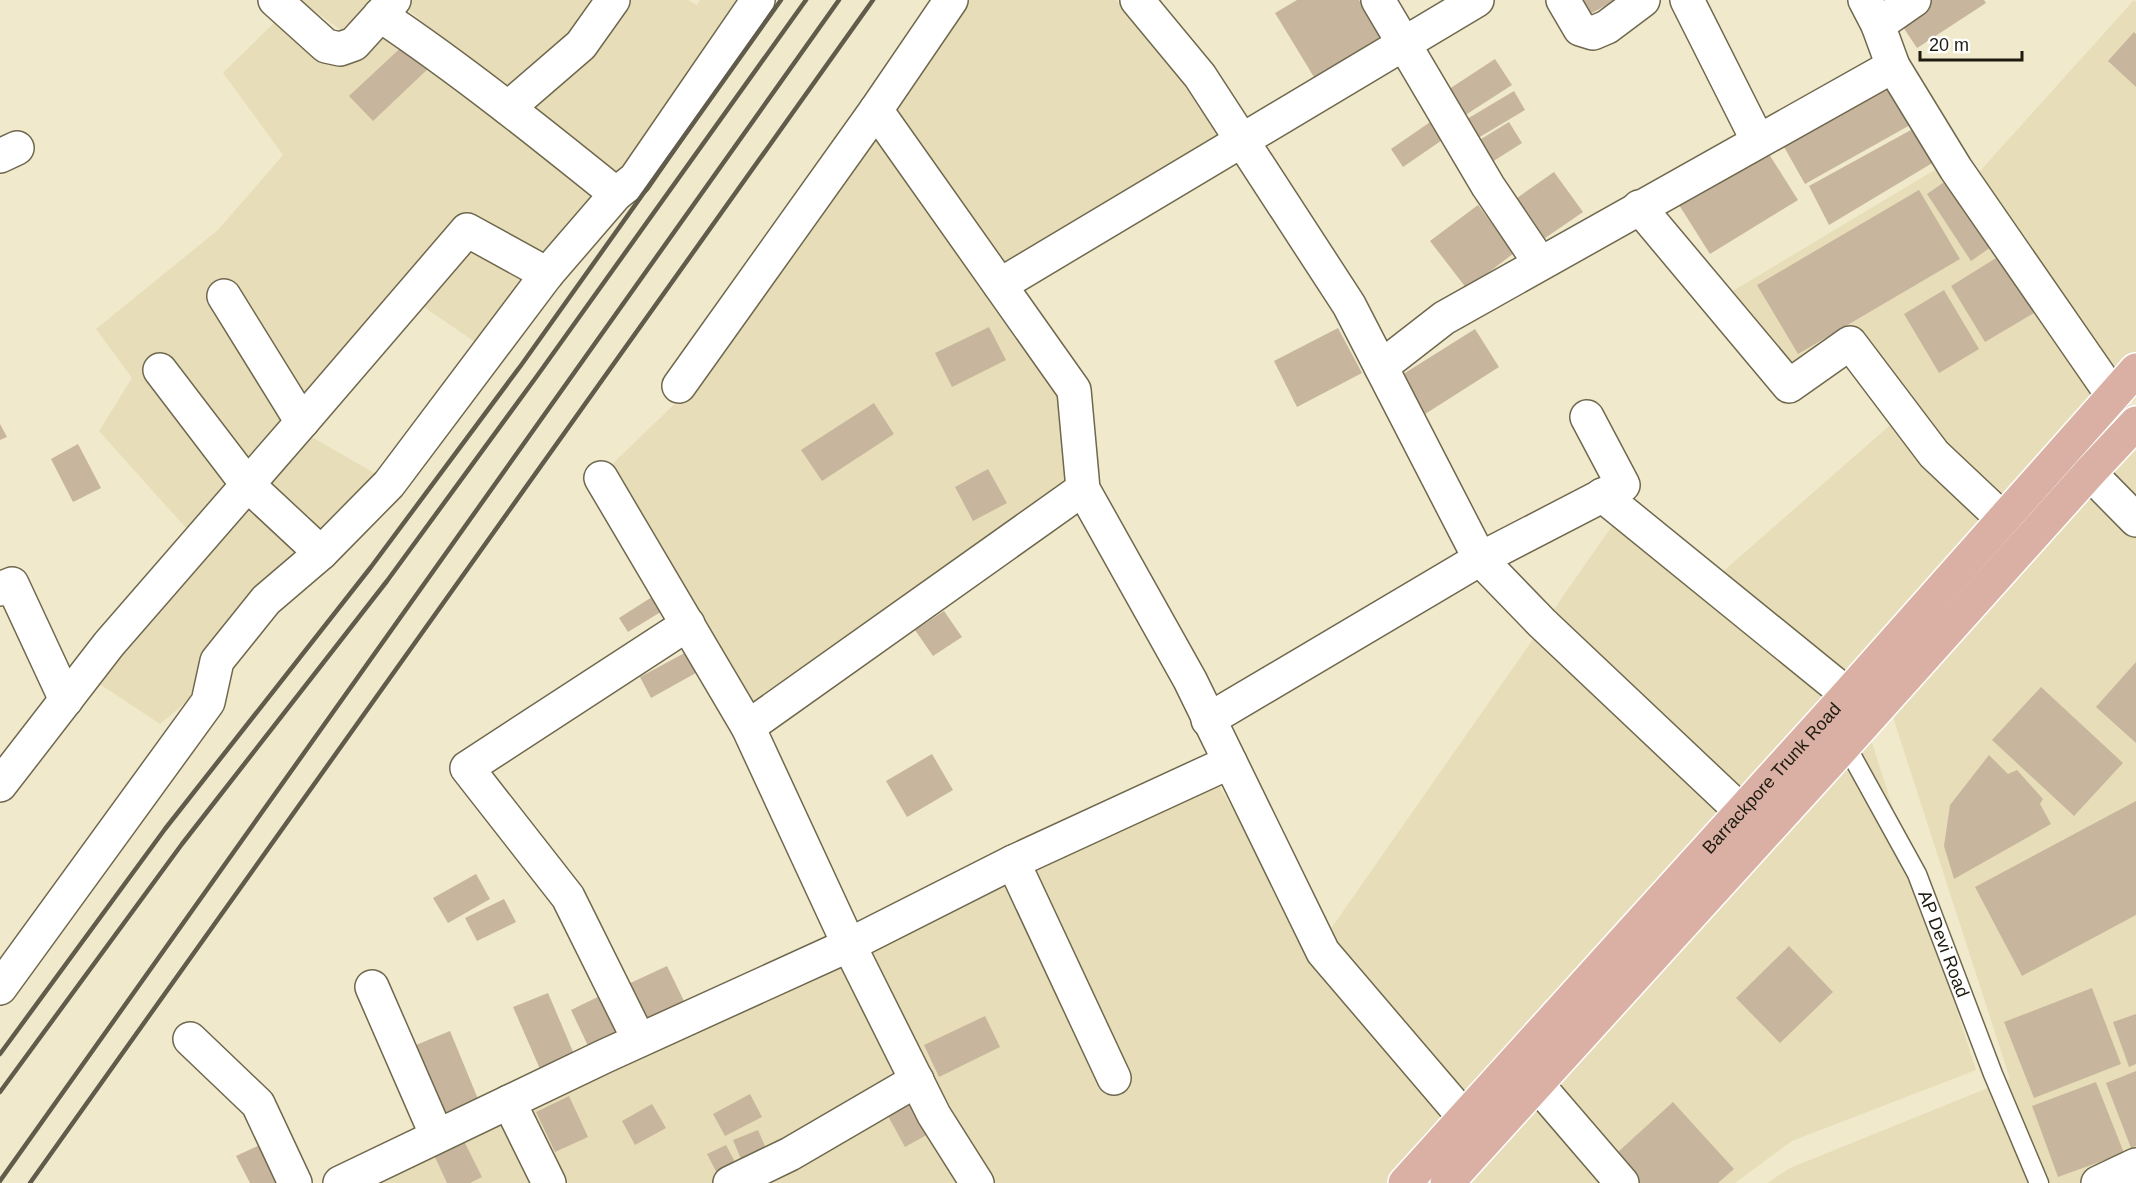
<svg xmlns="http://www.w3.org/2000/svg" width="2136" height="1183" viewBox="0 0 2136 1183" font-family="Helvetica,sans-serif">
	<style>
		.built { fill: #e7deb9 }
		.building { fill: #c7b69d }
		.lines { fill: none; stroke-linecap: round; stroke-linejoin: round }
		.service-casing { stroke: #6f684e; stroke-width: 21 }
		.minor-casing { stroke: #6f684e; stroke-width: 36 }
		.primary-casing { stroke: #fff; stroke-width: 36 }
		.service { stroke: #fff; stroke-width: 18 }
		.minor { stroke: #fff; stroke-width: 33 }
		.primary { stroke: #d9b0a3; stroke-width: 33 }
		.rail { stroke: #605b4a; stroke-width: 4.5 }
		.labels { text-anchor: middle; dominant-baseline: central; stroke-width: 5; stroke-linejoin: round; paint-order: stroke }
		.street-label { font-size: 18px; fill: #1e1b10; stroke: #fff }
	</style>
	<rect width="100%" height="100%" fill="#f0e9cb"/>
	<g class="built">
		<polygon points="300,0 374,0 342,31"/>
		<polygon points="396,0 688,0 697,5 700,0 745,0 622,175 584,153"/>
		<polygon points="962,0 1116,0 1184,78 1223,134 986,286 1066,397 1073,487 752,710 605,471 687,392"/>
		<polygon points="2134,0 2136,2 2136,399 2133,402 1972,180"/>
		<polygon points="280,17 331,64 387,19 597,195 478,344 396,288 284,421 376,474 323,539 200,660 190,699 160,724 98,683 203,547 99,431 132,378 96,329 218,230 283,155 223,73"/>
		<polygon points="1948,162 2113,421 1870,699 1719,575 1905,412 1849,336 1793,379 1721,298"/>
		<polygon points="2136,439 2136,1183 1767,1183 1790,1168 2010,1079 1891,711"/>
		<polygon points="1619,516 1869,733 1976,1070 1792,1141 1735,1183 1624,1183 1529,1074 1478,1124 1323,940"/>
		<polygon points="1215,779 1250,839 1465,1137 1426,1183 984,1183 863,951"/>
		<polygon points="844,958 967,1183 559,1183 521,1112"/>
		<polygon points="1540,1099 1619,1183 1468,1183"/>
		<polygon points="506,1116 541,1183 364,1183"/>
	</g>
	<g class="building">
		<polygon points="1297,0 1359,0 1384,42 1317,82 1275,13"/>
		<polygon points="1582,0 1616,0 1590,14"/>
		<polygon points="1924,0 1984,0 1986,3 1917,48 1897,18"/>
		<polygon points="2134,32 2136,34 2136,87 2108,61"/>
		<polygon points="408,41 431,66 373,121 349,96"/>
		<polygon points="1495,59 1512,85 1453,123 1437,97"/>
		<polygon points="1893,74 1919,120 1805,184 1779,138"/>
		<polygon points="1514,91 1525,110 1468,144 1457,125"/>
		<polygon points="1436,118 1448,136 1403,167 1391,149"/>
		<polygon points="1509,122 1522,143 1481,169 1468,147"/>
		<polygon points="1920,125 1939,159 1829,225 1809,186"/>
		<polygon points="1762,143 1798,200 1710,254 1674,197"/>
		<polygon points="1554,172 1583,212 1535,245 1507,205"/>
		<polygon points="1950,178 1994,245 1971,261 1927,194"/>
		<polygon points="1919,190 1960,259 1798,354 1757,285"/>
		<polygon points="1478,205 1514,253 1467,289 1430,241"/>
		<polygon points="2004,253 2039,310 1985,342 1951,286"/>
		<polygon points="1944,290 1979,349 1939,373 1904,314"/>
		<polygon points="989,327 1006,360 952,387 935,353"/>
		<polygon points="1338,328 1362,373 1297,407 1274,361"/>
		<polygon points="1475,329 1499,367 1422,416 1397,378"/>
		<polygon points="874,403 894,434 822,481 801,450"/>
		<polygon points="0,424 7,437 0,440"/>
		<polygon points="78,444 101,488 73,502 51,459"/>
		<polygon points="988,469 1007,503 973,521 955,487"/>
		<polygon points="663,590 672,605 628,632 619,618"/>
		<polygon points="944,611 962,637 933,656 915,630"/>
		<polygon points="692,649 703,669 651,698 640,677"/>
		<polygon points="2136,662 2136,743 2096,707"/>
		<polygon points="2041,687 2123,763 2074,816 1992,740"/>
		<polygon points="932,754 953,790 907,817 886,781"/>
		<polygon points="1989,755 2008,774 2017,770 2043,799 2040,804 2051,824 1954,879 1944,846 1950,805"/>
		<polygon points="2136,801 2136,915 2022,976 1975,887"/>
		<polygon points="476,874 490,899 448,923 433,898"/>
		<polygon points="504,899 516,922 477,941 465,918"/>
		<polygon points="1789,946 1833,992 1780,1043 1736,998"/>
		<polygon points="667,966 685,1003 642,1024 624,986"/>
		<polygon points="2092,988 2121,1064 2034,1098 2004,1022"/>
		<polygon points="610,991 628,1029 589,1048 571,1010"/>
		<polygon points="548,993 574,1054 540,1069 513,1007"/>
		<polygon points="2136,1014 2136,1064 2129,1067 2113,1022"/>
		<polygon points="985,1016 1000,1047 939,1077 924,1045"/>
		<polygon points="450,1031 478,1099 432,1118 404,1050"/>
		<polygon points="2136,1071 2136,1146 2131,1148 2106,1083"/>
		<polygon points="2096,1082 2124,1153 2058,1177 2032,1106"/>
		<polygon points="910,1092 932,1132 905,1147 883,1107"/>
		<polygon points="750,1094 762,1117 725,1136 713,1114"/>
		<polygon points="569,1096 588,1137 555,1152 536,1112"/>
		<polygon points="1673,1102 1734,1169 1718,1183 1628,1183 1608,1161"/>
		<polygon points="652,1104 666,1128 635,1145 622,1121"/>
		<polygon points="758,1130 771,1160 746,1171 733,1140"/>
		<polygon points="463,1139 482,1177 470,1183 447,1183 433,1153"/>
		<polygon points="262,1144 280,1183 250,1183 236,1156"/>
		<polygon points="726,1145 742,1175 722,1183 707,1154"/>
	</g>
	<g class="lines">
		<g class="service-casing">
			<g id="service">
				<path id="s1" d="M1842,738L1917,874L1993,1074L2039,1183"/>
			</g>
		</g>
		<g class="minor-casing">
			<g id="minor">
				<polyline points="275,0 326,46 340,49 354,44 394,0"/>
				<polyline points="1137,0 1200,76 1349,305 1480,559 1542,623 1741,811"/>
				<polyline points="1378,0 1488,186 1540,263"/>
				<polyline points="1563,0 1580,29 1593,33 1607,27 1643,0"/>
				<polyline points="1687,0 1758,141"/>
				<polyline points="1865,0 1878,25 1893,66 1956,169 2113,396"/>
				<path d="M380,15C462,70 539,132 616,194"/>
				<polyline points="1878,25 1914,0"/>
				<polyline points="508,108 581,45 613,0"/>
				<polyline points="876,110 1074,390 1083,489 1190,680 1323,952 1464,1117"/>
				<polyline points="0,156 17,148"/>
				<polyline points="1639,207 1789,386 1850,343 1934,454 2004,520"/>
				<polyline points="1000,285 1477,0"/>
				<polyline points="1381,367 1444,318 1893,66"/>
				<polyline points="160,370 247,484 321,553"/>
				<polyline points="679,386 876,110 951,0"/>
				<polyline points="302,422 467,230 547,274"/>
				<polyline points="2070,453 2136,520"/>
				<polyline points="601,478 748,727 849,945 934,1115 977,1183"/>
				<polyline points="1602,495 1869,712"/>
				<polyline points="0,589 12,584 66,700"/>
				<polyline points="1208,720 1480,559 1623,485 1587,417"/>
				<polyline points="748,727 1083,489"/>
				<polyline points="0,785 109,644 302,422 224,296"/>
				<polyline points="1013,862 1114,1078"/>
				<polyline points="372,987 437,1136"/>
				<polyline points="0,988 208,702 217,661 266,600 321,553 389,484 547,274 616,194 635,179 758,0"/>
				<polyline points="190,1039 258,1104 295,1183"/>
				<polyline points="639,1040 568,897 467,768 688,624"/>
				<polyline points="1536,1083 1622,1183"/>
				<polyline points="509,1102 549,1183"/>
				<polyline points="340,1183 605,1056 849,945 1013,862 1230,762"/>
				<polyline points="730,1183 790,1154 917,1080"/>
				<polyline points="2098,1183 2136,1165"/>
			</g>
		</g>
		<g class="primary-casing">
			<g id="primary">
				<path id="s2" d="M1405,1183L1848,694L2136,370"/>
				<polyline points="1447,1183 1845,745 2090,472 2136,423"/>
			</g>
		</g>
		<use href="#service" class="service"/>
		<use href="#minor" class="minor"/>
		<use href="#primary" class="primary"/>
		<g class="rail">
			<polyline points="0,1054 165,829 371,567 522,364 781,0"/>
			<polyline points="0,1092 182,844 387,581 537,376 806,0"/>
			<polyline points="0,1181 839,0"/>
			<polyline points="30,1183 873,0"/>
		</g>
	</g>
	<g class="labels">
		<g class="street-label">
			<text stroke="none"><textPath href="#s2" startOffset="546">Barrackpore Trunk Road</textPath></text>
			<text stroke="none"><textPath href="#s1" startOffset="230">AP Devi Road</textPath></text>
		</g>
	</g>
	<path d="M1920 51v9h102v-9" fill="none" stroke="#1e1b10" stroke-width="3"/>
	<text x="1929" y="51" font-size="18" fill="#1e1b10" stroke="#ffffff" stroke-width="4.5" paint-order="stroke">20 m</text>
</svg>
